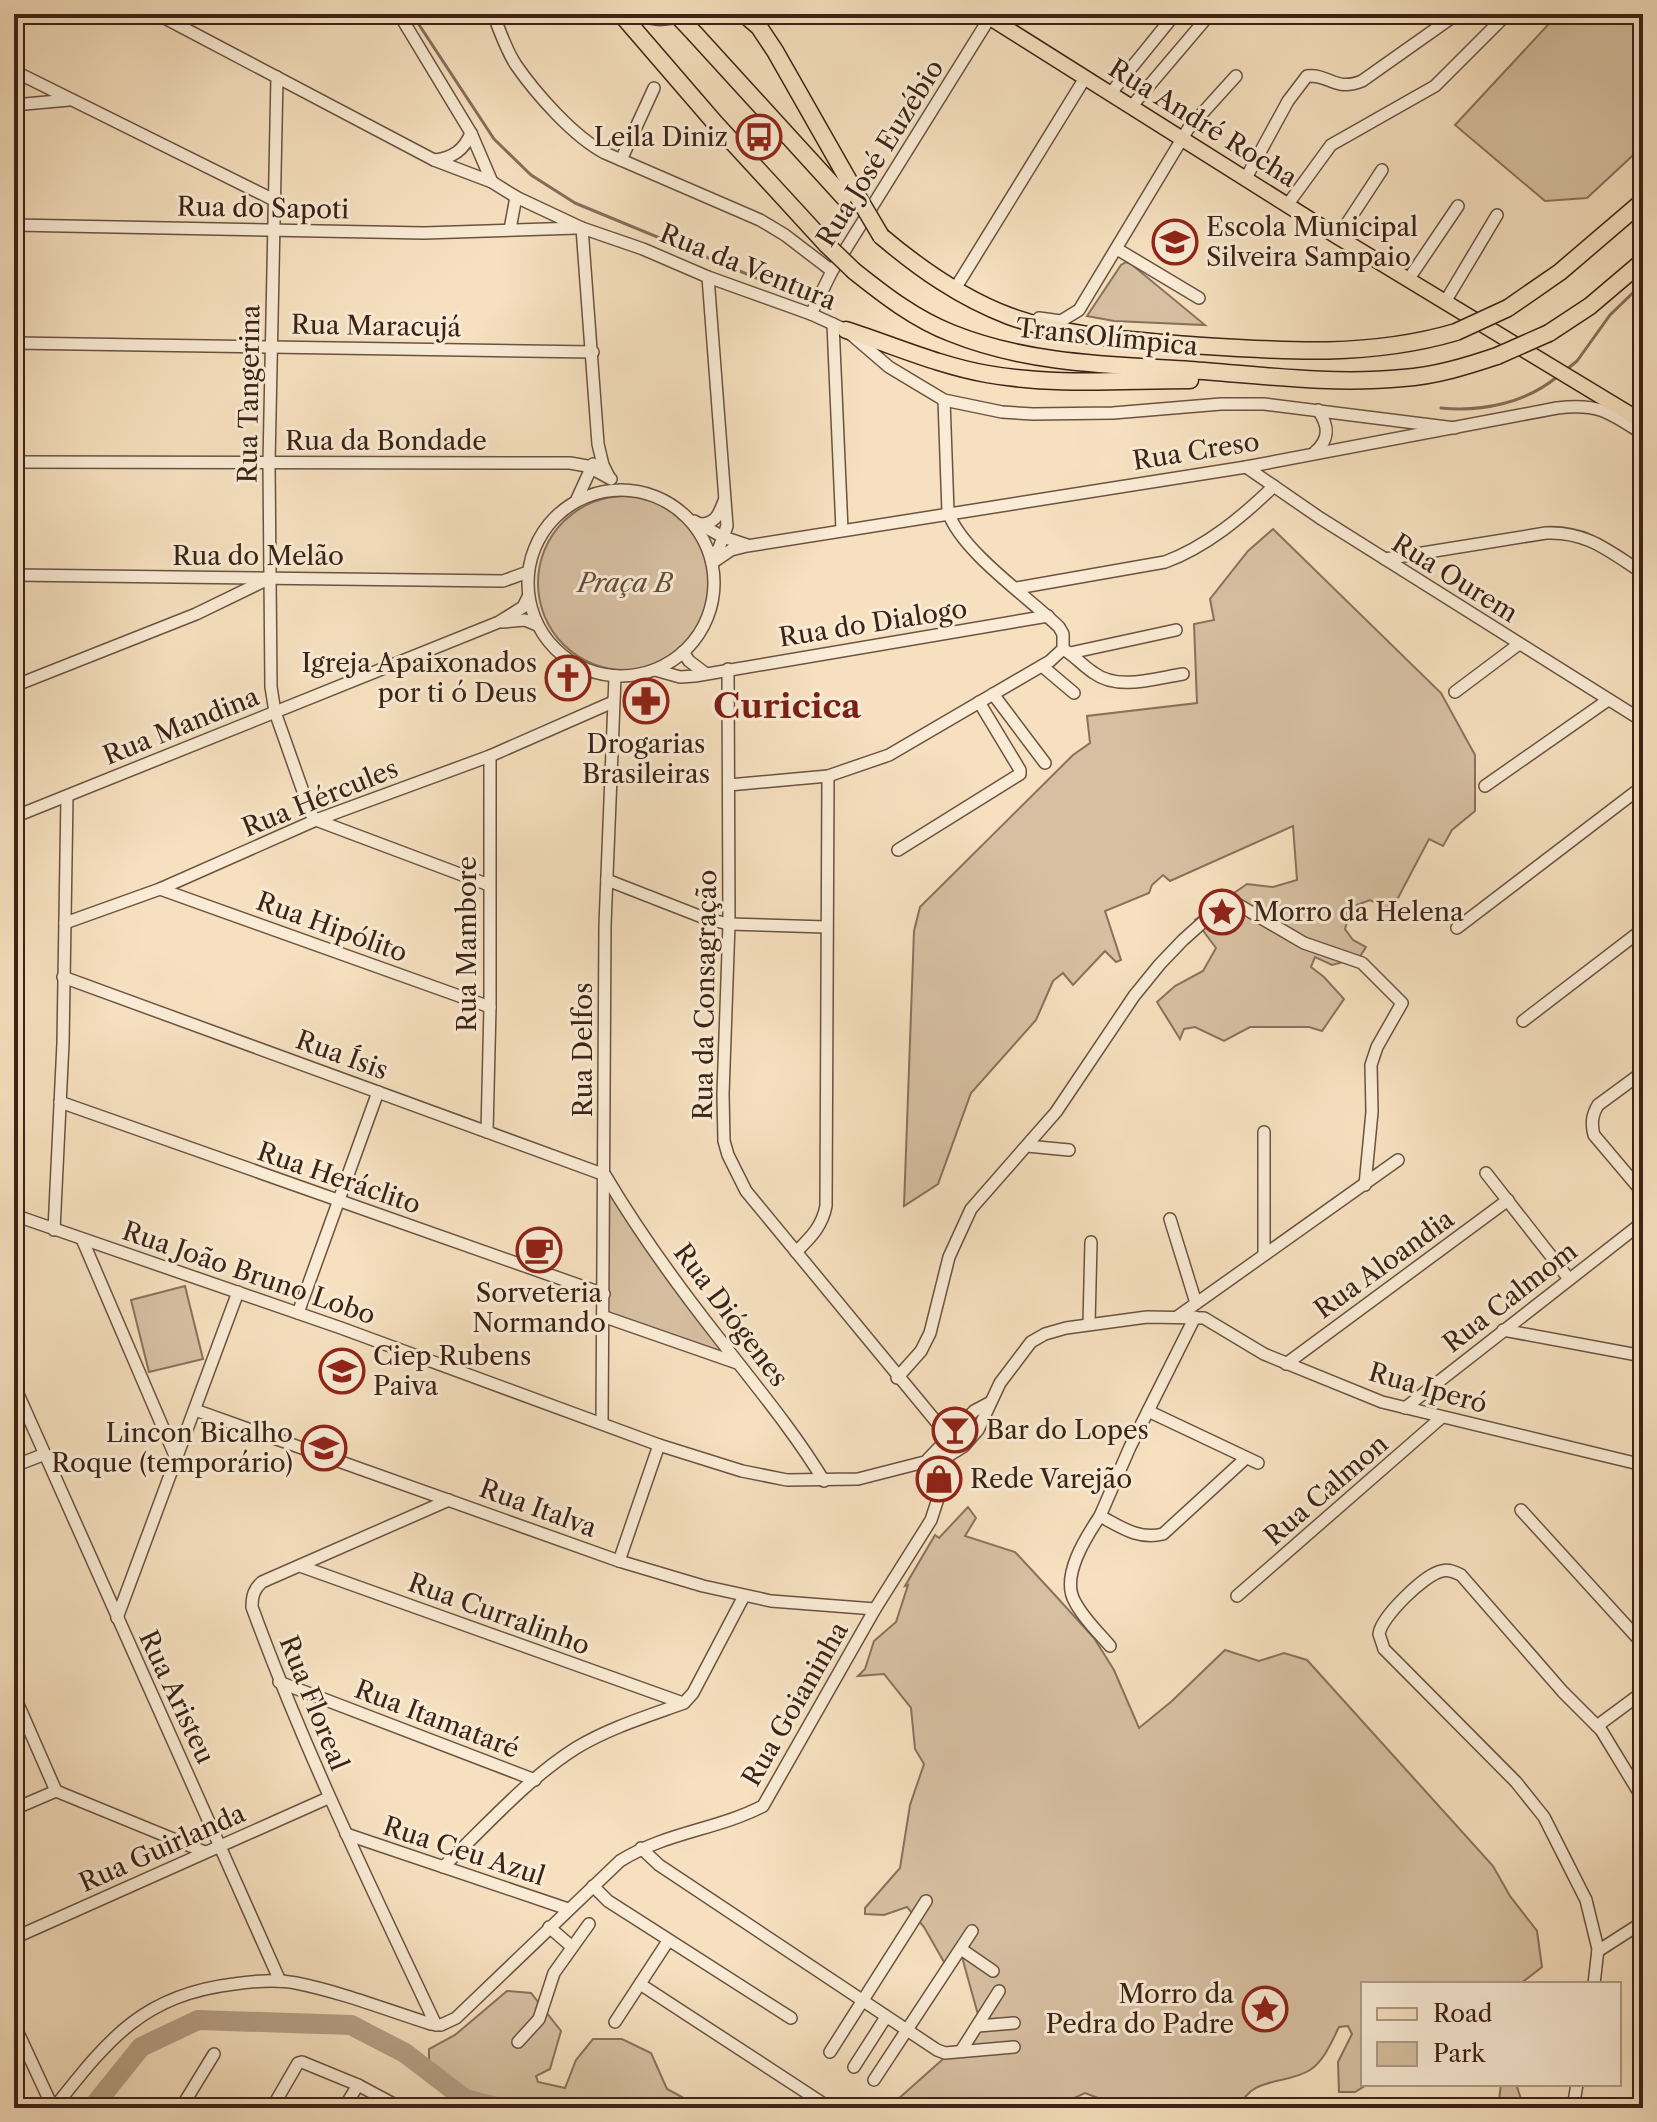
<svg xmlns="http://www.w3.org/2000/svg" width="1657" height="2122" viewBox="0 0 1657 2122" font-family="'Libre Caslon Text',serif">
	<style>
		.green { fill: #d7c0a2; stroke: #8a715c; stroke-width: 2 }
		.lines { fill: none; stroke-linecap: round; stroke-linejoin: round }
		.stream { stroke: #866d5a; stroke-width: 3 }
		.river { stroke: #b79f86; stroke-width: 20 }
		.minor-casing { stroke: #6b5241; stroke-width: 14 }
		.major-casing { stroke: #3d2217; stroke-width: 17 }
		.highway-casing { stroke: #3d2217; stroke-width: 19 }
		.minor { stroke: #f9ebd5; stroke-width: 11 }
		.major { stroke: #f6e0bf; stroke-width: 14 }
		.highway { stroke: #f6e0bf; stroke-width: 16 }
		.highway-bridge-casing { stroke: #3d2217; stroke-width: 19; stroke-linecap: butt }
		.highway-bridge { stroke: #f6e0bf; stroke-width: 16 }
		.labels { text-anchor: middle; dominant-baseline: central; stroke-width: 6; stroke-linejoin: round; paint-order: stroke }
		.street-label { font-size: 26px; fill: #3d2217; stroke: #f9ebd5 }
		.poi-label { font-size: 26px; fill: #3d2217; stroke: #f9ebd5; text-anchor: start }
		.park-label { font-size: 26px; font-style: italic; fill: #644a3a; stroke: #f9ebd5 }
		.district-label { font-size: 34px; font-weight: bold; fill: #7a1f14; stroke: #f9ebd5 }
	</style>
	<rect width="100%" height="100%" fill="#f6e0bf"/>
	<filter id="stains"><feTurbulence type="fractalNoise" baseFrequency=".0025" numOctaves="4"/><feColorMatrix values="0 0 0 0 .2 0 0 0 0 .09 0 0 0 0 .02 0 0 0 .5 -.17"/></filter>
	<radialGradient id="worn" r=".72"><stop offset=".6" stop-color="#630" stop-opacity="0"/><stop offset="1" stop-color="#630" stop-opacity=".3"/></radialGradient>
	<g class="green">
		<polygon points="1558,14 1643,14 1643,146 1587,198 1545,201 1455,125"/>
		<polygon points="1126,262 1131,264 1205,325 1114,321 1087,316 1121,265"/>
		<circle cx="625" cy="583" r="87"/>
		<polygon points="1273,529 1441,693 1475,755 1475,811 1452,830 1443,846 1429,839 1389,915 1380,905 1370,900 1346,909 1348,919 1345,929 1353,940 1366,947 1359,958 1332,965 1315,957 1311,967 1324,977 1344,999 1322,1031 1309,1027 1250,1027 1224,1041 1195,1027 1184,1029 1180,1039 1157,1002 1175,986 1203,971 1216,948 1195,920 1247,884 1273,887 1297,880 1293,826 1170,881 1163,875 1152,885 1149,893 1105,911 1121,960 1116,962 1105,951 1073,985 1063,973 1053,981 1036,1020 971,1093 938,1184 904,1206 914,931 920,907 1073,755 1090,743 1087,716 1197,703 1194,624 1214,620 1210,599 1248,551"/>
		<polygon points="605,1175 738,1363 605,1317"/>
		<polygon points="185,1286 203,1359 149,1372 131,1300"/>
		<path d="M968,1507L976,1518L965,1536L1015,1552L1054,1594L1094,1638L1114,1670L1139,1728L1172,1701L1225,1650L1259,1661L1284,1653L1307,1660L1493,1866L1510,1896L1537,1931L1542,1967L1520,1984H1363V2084H1368L1355,2092H1339L1338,2062L1352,2034L1348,2026L1339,2027C1332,2041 1324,2061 1310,2070C1287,2085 1249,2076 1240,2108H1125L1085,2093L1074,2098L1084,2108H888L952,2051L982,2029L962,1957L944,1962L924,1927L907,1907L884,1915L865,1914V1908L900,1868L910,1805L924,1764L915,1749L911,1708L884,1674L858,1676L865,1669L874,1641L896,1622L908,1585L905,1586L935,1535L939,1538Z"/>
		<polygon points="507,1991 531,1993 561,2031 550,2069 536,2076 538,2082 565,2088 576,2060 593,2039 622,2039 651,2053 667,2089 702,2108 525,2108 467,2093 429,2063 429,2049 455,2035"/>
		<polygon points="1501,2084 1516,2084 1524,2108 1492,2108 1499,2100"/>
	</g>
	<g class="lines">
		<g class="stream">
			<polyline points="412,14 494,139 531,175 575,203 810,300"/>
			<polyline points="1566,370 1577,361 1610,315 1643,283"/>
			<path d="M1441,408C1482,412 1525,403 1557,377"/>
		</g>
		<polyline class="river" points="92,2108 141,2047 198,2020 351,2025 405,2053 465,2099 500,2108"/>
		<g class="minor-casing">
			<g id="minor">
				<polyline points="157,14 434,160 492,182 516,197 582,228 643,249 708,277 811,314 846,330 889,367 944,400 1002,412 1033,414 1113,413 1221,404 1264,404 1455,428"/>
				<polyline points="399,14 471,133 492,182"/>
				<path d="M493,14C500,31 506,50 516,65C536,94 574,137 605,153L760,220L785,235L832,271"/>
				<path d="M641,14C656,22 666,20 682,15"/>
				<polyline points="14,71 274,200"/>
				<polyline points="277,77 269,463 271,687 275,712 311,814 316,820 489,885"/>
				<polyline points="1110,94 1175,14"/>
				<polyline points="14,105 69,100"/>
				<polyline points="1131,107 1210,14"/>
				<path d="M434,160C453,158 464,150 471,133"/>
				<polyline points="621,160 654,88"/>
				<path d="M1246,178L1288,101L1307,76C1330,74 1335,92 1362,81L1454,16"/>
				<polyline points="1288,204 1331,145 1435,86 1507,14"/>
				<polyline points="14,225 424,233 577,228"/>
				<polyline points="582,228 598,444 603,465 609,477"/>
				<polyline points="510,229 516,197"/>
				<polyline points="1338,237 1382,170"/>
				<polyline points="1117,249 1199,298"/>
				<polyline points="708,277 727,526 719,548 711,559"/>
				<polyline points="1408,280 1458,206"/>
				<polyline points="958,284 1085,78"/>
				<polyline points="1445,302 1497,215"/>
				<polyline points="811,314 832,271 992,14"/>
				<polyline points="1039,318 1061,321 1079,310 1188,129 1236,76"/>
				<polyline points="833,324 842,530"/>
				<polyline points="14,343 593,352"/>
				<path d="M1315,452C1330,439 1329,426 1318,410"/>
				<polyline points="14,462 570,463 587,466 611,479"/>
				<polyline points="1246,467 1320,518 1643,721"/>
				<circle cx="621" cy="583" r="93"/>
				<polyline points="577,499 593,464"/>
				<polyline points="694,521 723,537 747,545"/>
				<path d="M700,524C716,524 719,514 724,501"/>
				<path d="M1385,559L1546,533C1587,531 1610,552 1643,573"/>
				<path d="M712,563L731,550L747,546L1246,467L1557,408C1599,403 1609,412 1643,434"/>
				<polyline points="14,575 503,581 528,572"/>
				<path d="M1017,588L1165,562C1206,547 1242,517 1274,486"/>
				<polyline points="503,622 525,620 537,625"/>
				<path d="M1063,649C1075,656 1083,666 1094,673C1118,691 1156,678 1183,674"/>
				<polyline points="683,652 689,661 705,673"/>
				<polyline points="1070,653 1176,630"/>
				<polyline points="1042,666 1074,693"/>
				<polyline points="655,670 680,677 695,676 1048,616"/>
				<polyline points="14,686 196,614 264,581"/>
				<polyline points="1455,692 1519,644"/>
				<polyline points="993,694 1045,763"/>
				<path d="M729,785L828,776L889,755L1050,661L1063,649V634L1059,627C1027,596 962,552 948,512L944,400"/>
				<polyline points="1485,786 1608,700"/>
				<polyline points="14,817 499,622 523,607 528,597"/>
				<polyline points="898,850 1020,774 1020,770 979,702"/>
				<polyline points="607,880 707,919 729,924 826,927"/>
				<polyline points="160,889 490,1007"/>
				<polyline points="65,923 160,889 316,820 490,756 613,702"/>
				<polyline points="1457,928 1643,786"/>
				<path d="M63,977L605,1175C638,1231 678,1286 718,1337C755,1385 793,1430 824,1481"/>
				<polyline points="1523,1021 1643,929"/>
				<path d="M1643,1072L1598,1105C1592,1115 1591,1123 1594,1135L1643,1193"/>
				<polyline points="60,1102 604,1294"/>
				<polyline points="487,1132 490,1007 490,756"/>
				<polyline points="1027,1146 1069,1150"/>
				<polyline points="1486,1173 1569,1279"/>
				<polyline points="14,1215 341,1328 659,1445 742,1471 787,1480 858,1479 948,1456 964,1446 978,1430 1000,1383 1031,1342 1045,1334 1066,1328 1147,1317 1204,1318 1264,1354 1382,1402 1643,1465"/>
				<polyline points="1170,1219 1196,1303"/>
				<polyline points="54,1230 63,1043 67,796"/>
				<polyline points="82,1239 176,1458"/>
				<path d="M796,1252C810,1238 822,1227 826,1206L828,776"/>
				<polyline points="1264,1255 1264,1132"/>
				<polyline points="298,1313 378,1092"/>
				<polyline points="605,1317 737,1363"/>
				<polyline points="1177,1317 1398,1160"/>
				<path d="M1195,1317L1130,1447L1100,1516C1121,1527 1138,1540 1163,1534L1246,1458"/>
				<polyline points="1089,1324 1091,1242"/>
				<polyline points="1503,1330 1643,1356"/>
				<polyline points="1286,1364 1508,1200"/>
				<polyline points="897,1378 921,1351 930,1333 949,1257 971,1209 1056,1112 1134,996 1160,964 1183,940 1222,905 1237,904 1304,943 1362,963 1402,1003 1377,1047 1371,1065 1372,1112 1365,1185"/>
				<polyline points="14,1385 280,1981"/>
				<polyline points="1405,1408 1643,1222"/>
				<polyline points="195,1410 619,1561 703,1586 771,1601 875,1609"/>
				<polyline points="1148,1411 1258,1463"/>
				<polyline points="602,1423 605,925 615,677"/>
				<polyline points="928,1459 974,1411 989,1403"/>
				<polyline points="14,1466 45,1454"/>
				<polyline points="1521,1510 1643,1644"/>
				<path d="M1100,1516C1086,1537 1060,1577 1075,1602C1083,1618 1098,1632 1110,1646"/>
				<polyline points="619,1561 659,1445"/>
				<polyline points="300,1566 683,1703"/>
				<polyline points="1237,1596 1442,1417"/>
				<polyline points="117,1618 238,1292"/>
				<polyline points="279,1682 535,1780"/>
				<polyline points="14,1695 56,1791"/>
				<polyline points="1597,1726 1643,1692"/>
				<polyline points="14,1809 56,1791 205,1852"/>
				<polyline points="346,1834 568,1909"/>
				<polyline points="641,1848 659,1865 937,2050 945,2053 1014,2047"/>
				<path d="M443,1867C486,1826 527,1779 576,1748C609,1728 648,1716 684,1703L693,1693L744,1596"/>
				<polyline points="593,1886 608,1901 791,2018"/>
				<polyline points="549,1927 571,1946"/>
				<polyline points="14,1938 328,1798"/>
				<polyline points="961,1949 993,1971"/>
				<polyline points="1598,1951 1643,1922"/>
				<polyline points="640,1984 830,2108"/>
				<path d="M1594,1984L1598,1949L1586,1900L1544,1817L1516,1782L1384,1649L1379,1634C1381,1617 1425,1574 1442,1571C1449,1569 1455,1572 1461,1575L1563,1692L1601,1730L1643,1799"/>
				<polyline points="615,2022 668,1941"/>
				<polyline points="14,2024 53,2108"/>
				<path d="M436,2025C371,1887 304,1750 252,1607C252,1596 254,1589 262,1582L449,1500"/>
				<polyline points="978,2026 1014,2023"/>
				<polyline points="518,2042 539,2019 554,1973 589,1924"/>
				<polyline points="961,2051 999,1991"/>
				<polyline points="830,2052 926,1901"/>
				<polyline points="854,2067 886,2017"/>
				<polyline points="874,2080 972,1931"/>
				<path d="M54,2108C108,2040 142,1995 234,1984C255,1981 275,1979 296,1983C341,1992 387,2010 431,2024L441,2025L456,2018L620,1861C666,1832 717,1830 763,1806L875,1609L931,1520L947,1471L948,1436L746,1191L728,1155L724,1141L723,1094L729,924L728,669"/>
				<polyline points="181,2108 214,2054"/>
				<polyline points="272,2108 298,2063 302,2062 358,2085 401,2108"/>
				<polyline points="344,2108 358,2085"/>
				<polyline points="1573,2108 1577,2084"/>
			</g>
		</g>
		<g class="major-casing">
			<polyline id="major" points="984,14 1338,237 1643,422"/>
		</g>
		<g class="highway-casing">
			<g id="highway">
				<polyline points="621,14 715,123 827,245"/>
				<polyline points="744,14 759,27 775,51 858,197"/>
				<polyline points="695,34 851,205"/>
				<path d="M881,236C920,269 961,298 1009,316C1067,337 1129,340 1189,345C1280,351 1368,358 1456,332"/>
				<path d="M854,271C884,295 915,319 951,333C1028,364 1109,365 1190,370C1260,375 1333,385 1403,378C1435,376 1467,366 1497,356"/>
				<polyline points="1508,308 1560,272 1643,201"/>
				<path d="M846,330C893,345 940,366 987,374C1054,386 1122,380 1190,380"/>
				<polyline points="1549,333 1590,306 1643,261"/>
			</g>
		</g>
		<use href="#minor" class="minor"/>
		<use href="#major" class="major"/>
		<use href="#highway" class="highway"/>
		<g class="highway-bridge-casing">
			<g id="highway-bridge">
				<polyline points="676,14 695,34"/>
				<polyline points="858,197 881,236"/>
				<polyline points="827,245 854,271"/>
				<polyline points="1456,332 1508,308"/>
				<polyline points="1497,356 1549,333"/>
			</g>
		</g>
		<use href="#highway-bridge" class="highway-bridge"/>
	</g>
	<defs>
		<g id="bus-ring" transform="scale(2.3)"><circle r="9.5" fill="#f9ebd5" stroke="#8f2418" stroke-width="1.5"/><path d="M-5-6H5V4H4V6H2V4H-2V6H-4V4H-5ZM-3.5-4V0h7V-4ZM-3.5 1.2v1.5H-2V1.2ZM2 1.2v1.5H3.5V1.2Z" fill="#8f2418"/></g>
		<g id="school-ring" transform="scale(2.3)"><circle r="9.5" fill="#f9ebd5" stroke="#8f2418" stroke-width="1.5"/><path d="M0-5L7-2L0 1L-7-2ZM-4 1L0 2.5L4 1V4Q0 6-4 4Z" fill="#8f2418"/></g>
		<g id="church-ring" transform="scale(2.3)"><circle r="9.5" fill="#f9ebd5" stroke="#8f2418" stroke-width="1.5"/><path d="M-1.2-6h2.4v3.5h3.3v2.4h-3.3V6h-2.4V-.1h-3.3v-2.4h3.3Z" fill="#8f2418"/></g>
		<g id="pharmacy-ring" transform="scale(2.3)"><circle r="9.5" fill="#f9ebd5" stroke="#8f2418" stroke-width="1.5"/><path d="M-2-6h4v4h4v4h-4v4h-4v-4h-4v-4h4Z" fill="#8f2418"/></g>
		<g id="sight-ring" transform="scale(2.3)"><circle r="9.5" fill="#f9ebd5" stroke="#8f2418" stroke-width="1.5"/><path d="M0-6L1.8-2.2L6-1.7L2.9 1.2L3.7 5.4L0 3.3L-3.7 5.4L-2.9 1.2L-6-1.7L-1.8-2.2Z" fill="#8f2418"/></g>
		<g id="cafe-ring" transform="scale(2.3)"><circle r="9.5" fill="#f9ebd5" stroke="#8f2418" stroke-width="1.5"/><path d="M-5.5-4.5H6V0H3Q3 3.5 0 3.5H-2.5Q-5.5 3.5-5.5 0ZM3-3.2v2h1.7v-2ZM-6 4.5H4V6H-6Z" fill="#8f2418"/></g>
		<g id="bar-ring" transform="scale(2.3)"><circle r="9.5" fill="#f9ebd5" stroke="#8f2418" stroke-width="1.5"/><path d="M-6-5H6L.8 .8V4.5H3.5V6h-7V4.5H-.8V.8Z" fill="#8f2418"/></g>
		<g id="shop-ring" transform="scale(2.3)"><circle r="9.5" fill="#f9ebd5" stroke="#8f2418" stroke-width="1.5"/><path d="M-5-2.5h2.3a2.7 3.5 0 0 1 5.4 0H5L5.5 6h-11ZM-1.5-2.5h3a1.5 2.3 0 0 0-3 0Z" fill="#8f2418"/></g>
	</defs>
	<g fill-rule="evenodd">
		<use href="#bus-ring" x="759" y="137"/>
		<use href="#school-ring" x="1175" y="242"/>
		<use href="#church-ring" x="568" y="678"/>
		<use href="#pharmacy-ring" x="646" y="701"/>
		<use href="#sight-ring" x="1222" y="912"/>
		<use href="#cafe-ring" x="539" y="1250"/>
		<use href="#school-ring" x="342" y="1371"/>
		<use href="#bar-ring" x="955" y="1430"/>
		<use href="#school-ring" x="324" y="1448"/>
		<use href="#shop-ring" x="939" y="1479"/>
		<use href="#sight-ring" x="1265" y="2009"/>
	</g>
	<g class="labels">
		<g class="street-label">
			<text transform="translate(1203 123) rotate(32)">Rua André Rocha</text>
			<text transform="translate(880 153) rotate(-58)">Rua José Euzébio</text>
			<text transform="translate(263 208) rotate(1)">Rua do Sapoti</text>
			<text transform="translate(748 267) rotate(22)">Rua da Ventura</text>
			<text transform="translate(376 326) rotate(1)">Rua Maracujá</text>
			<text transform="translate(1107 337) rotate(6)">TransOlímpica</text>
			<text transform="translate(249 394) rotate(-89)">Rua Tangerina</text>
			<text x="386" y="441">Rua da Bondade</text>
			<text transform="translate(1196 451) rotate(-9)">Rua Creso</text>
			<text x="258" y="556">Rua do Melão</text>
			<text transform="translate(1455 578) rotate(32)">Rua Ourem</text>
			<text transform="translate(873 623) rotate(-9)">Rua do Dialogo</text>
			<text transform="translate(181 726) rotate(-22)">Rua Mandina</text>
			<text transform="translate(320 798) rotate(-22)">Rua Hércules</text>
			<text transform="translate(332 927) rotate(20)">Rua Hipólito</text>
			<text transform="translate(467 944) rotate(-90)">Rua Mambore</text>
			<text transform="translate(705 995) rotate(-89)">Rua da Consagração</text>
			<text transform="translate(583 1050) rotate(-90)">Rua Delfos</text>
			<text transform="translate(342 1055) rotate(20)">Rua Ísis</text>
			<text transform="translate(339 1178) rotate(19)">Rua Heráclito</text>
			<text transform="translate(1384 1264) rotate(-36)">Rua Aloandia</text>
			<text transform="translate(249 1273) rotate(19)">Rua João Bruno Lobo</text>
			<text transform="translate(1510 1297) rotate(-38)">Rua Calmom</text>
			<text transform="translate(731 1315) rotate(53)">Rua Diógenes</text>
			<text transform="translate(1428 1388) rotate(16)">Rua Iperó</text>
			<text transform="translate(1326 1490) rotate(-41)">Rua Calmon</text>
			<text transform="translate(538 1508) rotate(20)">Rua Italva</text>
			<text transform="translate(499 1614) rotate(20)">Rua Curralinho</text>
			<text transform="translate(177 1697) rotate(65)">Rua Aristeu</text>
			<text transform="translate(314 1703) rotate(68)">Rua Floreal</text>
			<text transform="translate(795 1704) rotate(-60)">Rua Goianinha</text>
			<text transform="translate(437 1719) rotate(21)">Rua Itamataré</text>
			<text transform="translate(162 1848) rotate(-24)">Rua Guirlanda</text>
			<text transform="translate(464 1851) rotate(18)">Rua Ceu Azul</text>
		</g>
		<g class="poi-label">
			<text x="728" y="137" text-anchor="end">Leila Diniz</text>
			<text x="1206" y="227">Escola Municipal<tspan x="1206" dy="30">Silveira Sampaio</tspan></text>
			<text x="537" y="663" text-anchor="end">Igreja Apaixonados<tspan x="537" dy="30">por ti ó Deus</tspan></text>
			<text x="646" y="744" text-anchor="middle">Drogarias<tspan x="646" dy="30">Brasileiras</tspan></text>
			<text x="1253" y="912">Morro da Helena</text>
			<text x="539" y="1293" text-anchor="middle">Sorveteria<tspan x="539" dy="30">Normando</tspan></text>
			<text x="373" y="1356">Ciep Rubens<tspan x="373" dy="30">Paiva</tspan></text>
			<text x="986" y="1430">Bar do Lopes</text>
			<text x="293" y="1433" text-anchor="end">Lincon Bicalho<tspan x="293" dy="30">Roque (temporário)</tspan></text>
			<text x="970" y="1479">Rede Varejão</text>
			<text x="1234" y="1994" text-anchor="end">Morro da<tspan x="1234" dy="30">Pedra do Padre</tspan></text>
		</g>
		<g class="park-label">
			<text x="625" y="583">Praça B</text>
		</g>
		<g class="district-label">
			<text x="787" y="706">Curicica</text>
		</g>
	</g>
	<rect width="1657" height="2122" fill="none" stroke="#f6e0bf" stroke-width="48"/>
	<rect x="16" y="16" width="1625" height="2090" fill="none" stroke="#3d2217" stroke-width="4"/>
	<rect x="24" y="24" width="1609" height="2074" fill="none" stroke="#3d2217" stroke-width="2"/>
	<rect x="1361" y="1982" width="260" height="104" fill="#f9ebd5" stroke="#ae9b89" stroke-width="2"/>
	<rect x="1377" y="2008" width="40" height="12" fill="#f6e0bf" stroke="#ae9b89" stroke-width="2"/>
	<text x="1433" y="2022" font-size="24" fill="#3d2217">Road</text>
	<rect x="1377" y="2042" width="40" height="24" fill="#d7c0a2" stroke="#ae9b89" stroke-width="2"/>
	<text x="1433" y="2062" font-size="24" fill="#3d2217">Park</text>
	<rect width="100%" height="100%" filter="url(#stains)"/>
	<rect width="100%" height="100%" fill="url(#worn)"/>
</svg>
